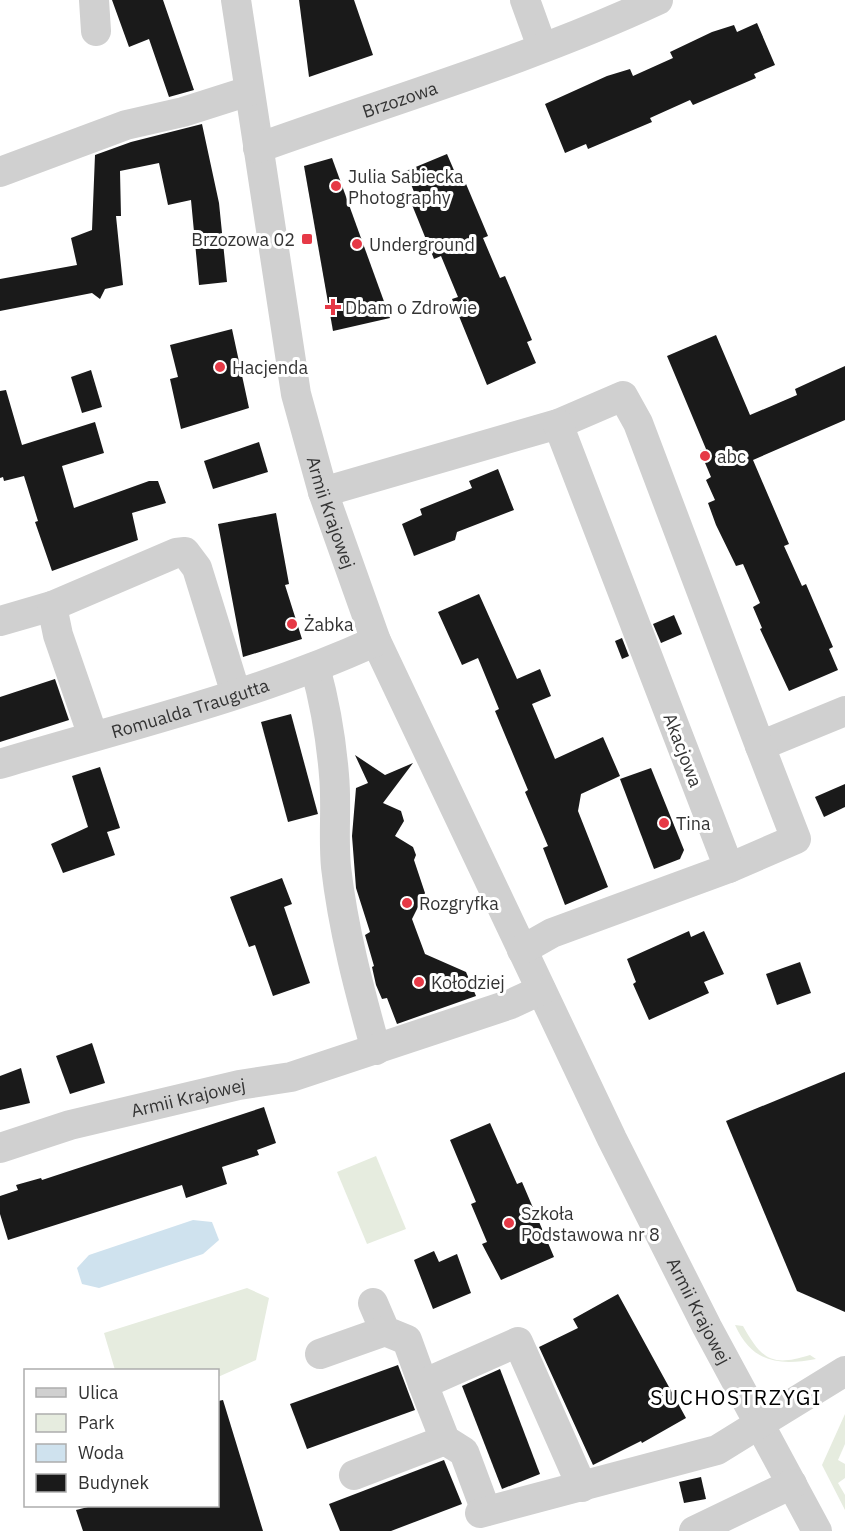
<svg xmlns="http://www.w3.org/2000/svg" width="845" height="1531" viewBox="0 0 845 1531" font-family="'IBM Plex Sans',sans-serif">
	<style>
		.green { fill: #e6ecdf }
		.water { fill: #cfe2ee }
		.building { fill: #1a1a1a }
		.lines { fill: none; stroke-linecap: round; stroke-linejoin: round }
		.minor { stroke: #d0d0d0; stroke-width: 30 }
		.poi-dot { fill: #e63946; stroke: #fff; stroke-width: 2 }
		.labels { text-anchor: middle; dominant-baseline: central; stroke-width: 6; stroke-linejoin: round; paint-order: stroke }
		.street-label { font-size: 18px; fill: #333; stroke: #fff }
		.poi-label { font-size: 18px; fill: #333; stroke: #fff; text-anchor: start }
		.quarter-label { font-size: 21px; letter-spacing: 1.5px; fill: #000; stroke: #fff }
	</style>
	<rect width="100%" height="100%" fill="#fff"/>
	<g class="green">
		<polygon points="376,1156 406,1229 367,1244 337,1172"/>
		<polygon points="247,1288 269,1298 256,1360 218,1377 218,1370 115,1370 104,1333"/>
		<path d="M735,1325L743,1326C762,1360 772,1367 810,1355L816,1359C779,1366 752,1363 735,1325Z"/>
		<polygon points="845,1414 845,1444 838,1460 845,1464 845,1478 838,1483 845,1495 845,1510 822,1465"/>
	</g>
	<polygon class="water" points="193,1220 212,1222 219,1240 203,1254 99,1288 82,1284 77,1268 89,1255"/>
	<g class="building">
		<polygon points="112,0 163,0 194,90 169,97 149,39 129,47"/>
		<polygon points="299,0 354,0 373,55 309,77"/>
		<polygon points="757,23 775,65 754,74 756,78 693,105 690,100 650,118 652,122 588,149 586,144 565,153 545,104 607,76 630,69 633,76 673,58 670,52 712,32 734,25 737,32"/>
		<polygon points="202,124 219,203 227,282 199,285 191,200 168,205 159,163 120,171 121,216 116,216 123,285 105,289 100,299 92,293 0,311 0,279 77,265 71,238 92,230 95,155 131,142"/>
		<polygon points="447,154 456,175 461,172 488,236 483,238 500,278 505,276 532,340 527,342 536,363 487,385 452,299 458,297 441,256 434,259 408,195 414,192 406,171"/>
		<polygon points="332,158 390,318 333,331 304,166"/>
		<polygon points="232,329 249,408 181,429 170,379 178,377 170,345"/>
		<polygon points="716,335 750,415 797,395 795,389 845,366 845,420 753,460 789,544 784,546 802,586 806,584 833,647 829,649 838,670 789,691 760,629 762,628 753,607 760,603 743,564 736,566 716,525 708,503 715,500 706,480 711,477 700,451 706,449 667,356"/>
		<polygon points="91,370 102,407 82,413 71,377"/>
		<polygon points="6,390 22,445 95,422 104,453 62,466 74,508 149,481 158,481 166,503 132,513 138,540 52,571 35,522 38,521 24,476 4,481 3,477 0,478 0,391"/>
		<polygon points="259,442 268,472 213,489 204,461"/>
		<polygon points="498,469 514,510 457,532 455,540 414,556 402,524 422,515 420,509 472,488 469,481"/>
		<polygon points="276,513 289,584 285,585 302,639 243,657 218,524"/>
		<polygon points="479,594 517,679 540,669 551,696 532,704 555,759 603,737 620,776 581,794 578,811 608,887 565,905 543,848 548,846 525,792 528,790 495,711 499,709 478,658 462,665 438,612"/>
		<polygon points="674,615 682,634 661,643 653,624"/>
		<polygon points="622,638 629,656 622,659 615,641"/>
		<polygon points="55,679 69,720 0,742 0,697"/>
		<polygon points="291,714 318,814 288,822 261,722"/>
		<polygon points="355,755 385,775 413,763 383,803 401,811 404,821 395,836 413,847 416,855 414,860 425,893 412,919 425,954 466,972 476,996 397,1024 387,998 382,999 376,985 372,967 374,966 365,935 370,932 356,888 352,836 356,788 368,783"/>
		<polygon points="100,767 120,828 107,832 115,855 63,873 51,844 88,827 72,776"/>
		<polygon points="651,768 684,850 680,859 654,869 620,779"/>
		<polygon points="845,784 845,807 824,817 815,797"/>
		<polygon points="282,878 292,904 284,907 310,983 273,996 255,945 249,947 230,897"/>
		<polygon points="689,931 691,937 704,931 724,974 704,982 709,993 649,1020 633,984 636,982 627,959"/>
		<polygon points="800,962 811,993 777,1005 766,974"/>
		<polygon points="92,1043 105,1083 70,1094 56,1056"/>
		<polygon points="21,1068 30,1103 0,1110 0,1076"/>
		<polygon points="845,1072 845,1312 797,1291 726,1121"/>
		<polygon points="264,1107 276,1143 257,1150 259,1155 222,1167 227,1184 186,1198 182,1185 8,1240 0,1214 0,1196 18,1190 16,1185 41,1178 42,1180"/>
		<polygon points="490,1123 517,1184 522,1182 554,1257 501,1280 482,1244 487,1242 471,1204 476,1202 450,1140"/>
		<polygon points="434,1251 439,1262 457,1254 471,1293 433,1309 414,1260"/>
		<polygon points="618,1294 686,1418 642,1443 641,1441 593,1465 539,1347 578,1328 573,1319"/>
		<polygon points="398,1365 415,1410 307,1449 290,1404"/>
		<polygon points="500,1369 540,1474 502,1489 462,1386"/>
		<polygon points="223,1400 263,1531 83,1531 76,1510 92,1506 218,1506 218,1401"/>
		<polygon points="444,1460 462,1504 391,1531 340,1531 329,1504"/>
		<polygon points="701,1477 706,1499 684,1503 679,1482"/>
	</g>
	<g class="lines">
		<g class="minor">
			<polyline points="94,0 96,31"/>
			<path id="s1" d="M236,0L296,394L323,492L376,641L612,1139L707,1327L817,1531"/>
			<polyline points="525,0 542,47"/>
			<path id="s2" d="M258,148C391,100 529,60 658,0"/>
			<polyline points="0,172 126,125 183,112 249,91"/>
			<polyline points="323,492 558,424 623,396 638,423 760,746 845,711"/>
			<polyline points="0,621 52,606"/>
			<path d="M315,667C325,703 331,738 334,775C337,805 333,836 336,867C343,929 359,989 376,1050"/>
			<polyline points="93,736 58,635 52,606 176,553 185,552 197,568 236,694"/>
			<path id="s3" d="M0,764C126,726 256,696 376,641"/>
			<polyline points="729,868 796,839 760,746"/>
			<polyline points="522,950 552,933 729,868 558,424"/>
			<path id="s4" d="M0,1148L70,1125L239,1085L291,1077L511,1004L541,990"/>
			<polyline points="373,1303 385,1331 407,1340 423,1384"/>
			<polyline points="320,1354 385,1331"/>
			<polyline points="354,1475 445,1440"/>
			<polyline points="486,1511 464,1452 445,1440 423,1384 518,1342 582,1487"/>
			<polyline points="480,1513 717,1450 845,1371"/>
			<polyline points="694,1531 792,1484"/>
		</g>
	</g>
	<g class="poi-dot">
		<circle cx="336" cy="186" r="6"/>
		<rect x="301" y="233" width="12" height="12" rx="3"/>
		<circle cx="357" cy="244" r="6"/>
		<path d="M330 298h6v6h6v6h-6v6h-6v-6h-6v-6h6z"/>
		<circle cx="220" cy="367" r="6"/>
		<circle cx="705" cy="456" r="6"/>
		<circle cx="292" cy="624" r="6"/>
		<circle cx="664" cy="823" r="6"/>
		<circle cx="407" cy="903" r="6"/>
		<circle cx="419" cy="982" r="6"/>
		<circle cx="509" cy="1223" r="6"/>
	</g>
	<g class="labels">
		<g class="street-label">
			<text stroke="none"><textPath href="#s2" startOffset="150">Brzozowa</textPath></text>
			<text stroke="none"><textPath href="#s1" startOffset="522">Armii Krajowej</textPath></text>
			<text stroke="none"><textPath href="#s3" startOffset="198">Romualda Traugutta</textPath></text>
			<text transform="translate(683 750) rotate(69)">Akacjowa</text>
			<text stroke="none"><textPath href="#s4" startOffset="195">Armii Krajowej</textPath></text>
			<text stroke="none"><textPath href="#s1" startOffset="1402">Armii Krajowej</textPath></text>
		</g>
		<g class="poi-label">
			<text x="348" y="176">Julia Sabiecka<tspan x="348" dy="21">Photography</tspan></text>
			<text x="295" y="239" text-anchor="end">Brzozowa 02</text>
			<text x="369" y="244">Underground</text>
			<text x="345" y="307">Dbam o Zdrowie</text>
			<text x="232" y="367">Hacjenda</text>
			<text x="717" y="456">abc</text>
			<text x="304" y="624">Żabka</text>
			<text x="676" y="823">Tina</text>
			<text x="419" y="903">Rozgryfka</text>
			<text x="431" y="982">Kołodziej</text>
			<text x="521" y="1213">Szkoła<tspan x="521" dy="21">Podstawowa nr 8</tspan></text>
		</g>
		<g class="quarter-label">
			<text x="736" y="1397">SUCHOSTRZYGI</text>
		</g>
	</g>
	<rect x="24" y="1369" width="195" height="138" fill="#ffffff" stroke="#adadad" stroke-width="1.5"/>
	<rect x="36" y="1388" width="30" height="9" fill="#d0d0d0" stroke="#adadad" stroke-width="1.5"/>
	<text x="78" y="1399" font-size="18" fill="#333333">Ulica</text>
	<rect x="36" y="1414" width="30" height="18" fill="#e6ecdf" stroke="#adadad" stroke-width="1.5"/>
	<text x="78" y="1429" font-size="18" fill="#333333">Park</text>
	<rect x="36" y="1444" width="30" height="18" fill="#cfe2ee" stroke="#adadad" stroke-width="1.5"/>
	<text x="78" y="1459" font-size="18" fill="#333333">Woda</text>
	<rect x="36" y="1474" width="30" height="18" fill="#1a1a1a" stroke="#adadad" stroke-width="1.5"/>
	<text x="78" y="1489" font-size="18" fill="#333333">Budynek</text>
</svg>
